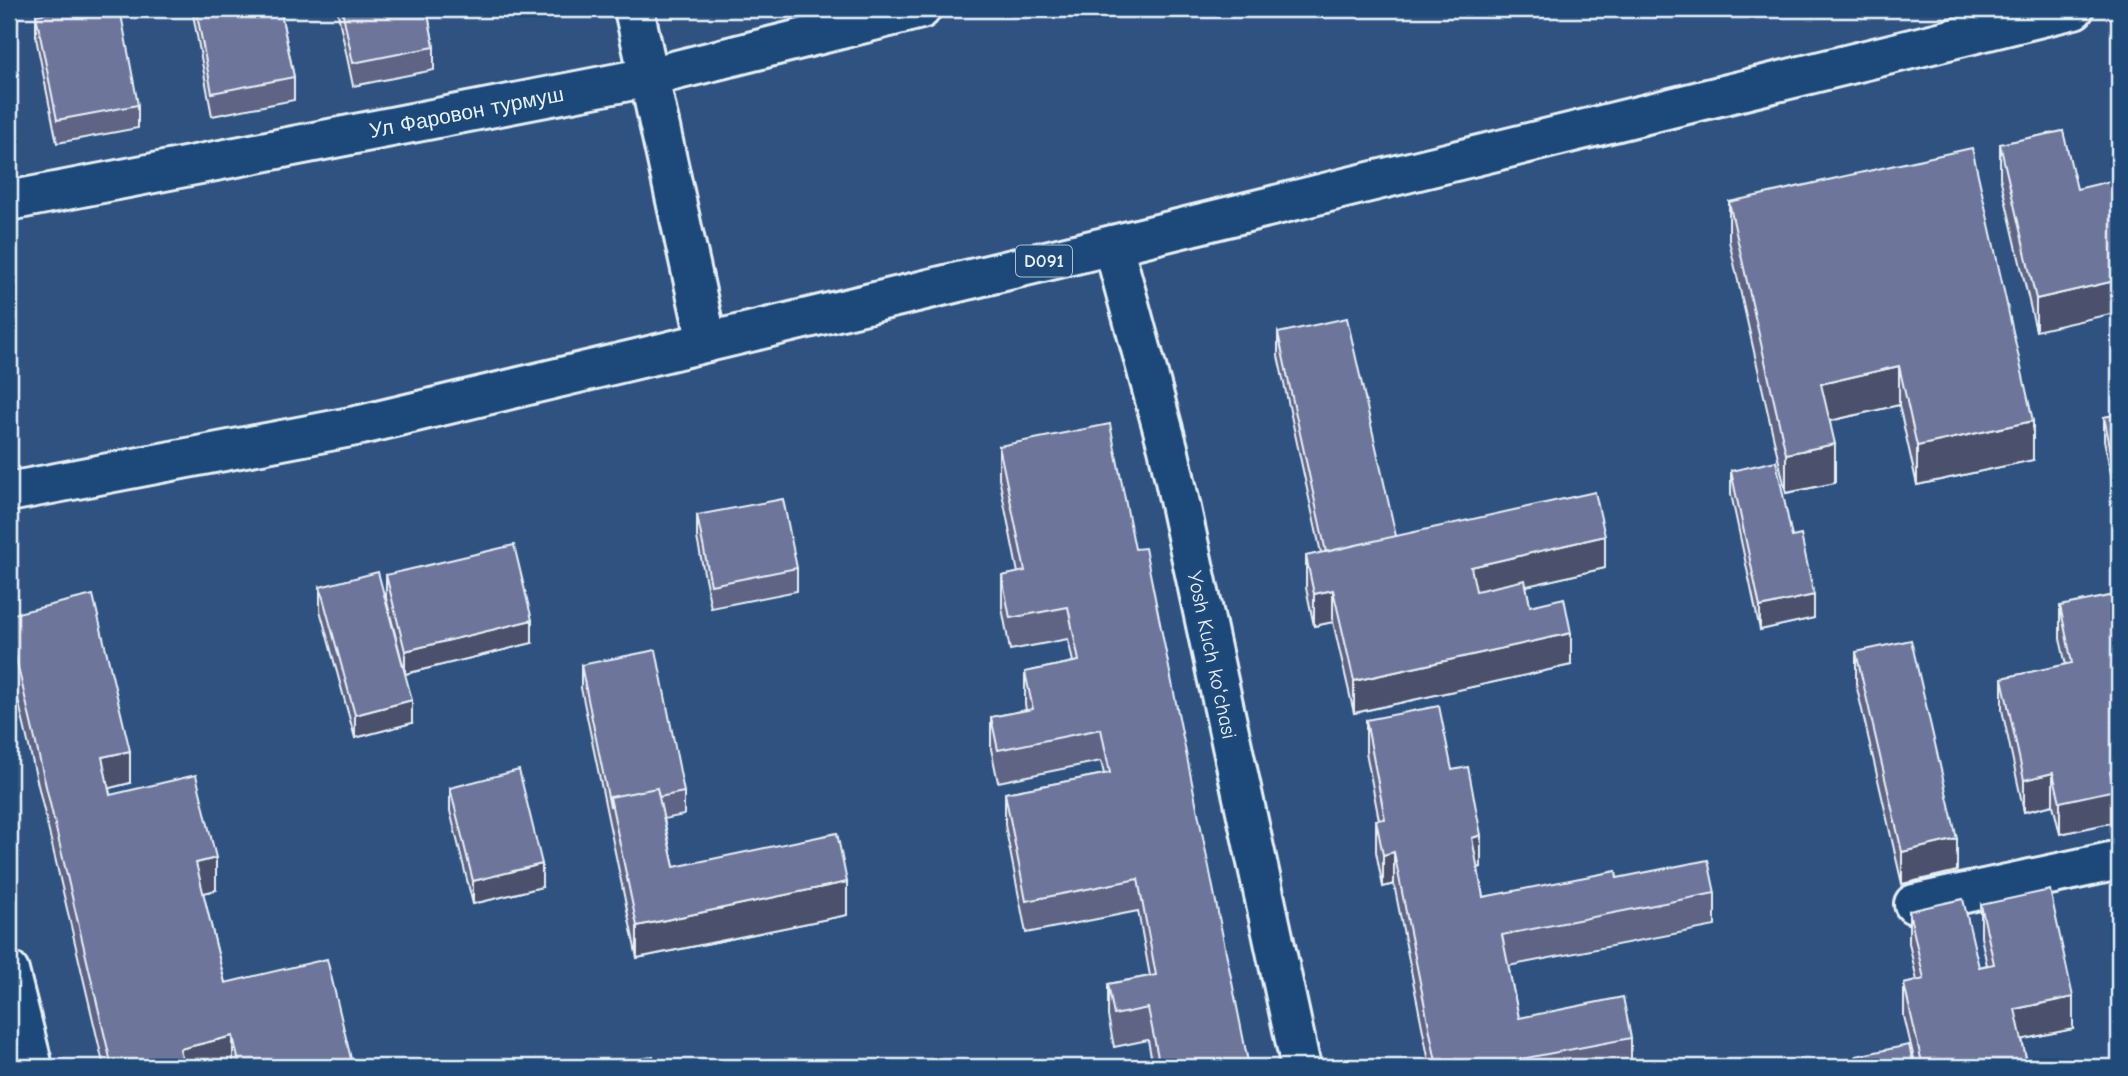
<svg xmlns="http://www.w3.org/2000/svg" width="2128" height="1076" font-family="'Comic Neue',sans-serif">
<style>
.lines{fill:none;stroke-linecap:round;stroke-linejoin:round}
.minor-casing{stroke:#e8f1f8;stroke-width:44}
.major-casing{stroke:#e8f1f8;stroke-width:44}
.minor{stroke:#1f4a7a;stroke-width:38}
.major{stroke:#1f4a7a;stroke-width:38}
.wall{fill:#5e6484;stroke:#e8f1f8;stroke-width:2}
.shaded-wall{fill:#4c516c;stroke:#e8f1f8;stroke-width:2}
.building{fill:#6d749a;stroke:#e8f1f8;stroke-width:2}
.labels{text-anchor:middle;dominant-baseline:central;stroke-width:6;stroke-linejoin:round;paint-order:stroke}
.shield{fill:#1f4a7a;stroke:#acbfd2;stroke-width:2}
.shield-label{font-size:19px;font-weight:bold;fill:#e8f1f8}
.street-label{font-size:21px;fill:#e8f1f8;stroke:#1f4a7a}
</style>
<rect width="100%" height="100%" fill="#2f5280"/>
<filter id="ink" filterUnits="userSpaceOnUse"><feTurbulence type="fractalNoise" baseFrequency=".0143" numOctaves="2"/><feDisplacementMap in="SourceGraphic" scale="14" xChannelSelector="R" yChannelSelector="G"/><feConvolveMatrix kernelMatrix="1 2 1 2 8 2 1 2 1" color-interpolation-filters="sRGB"/></filter>
<g filter="url(#ink)">
<g class="lines">
<defs>
<g id="minor">
<path d="M 634,9 L 707,342"/>
<path id="s1" d="M 9,201 L 649,77 L 921,9"/>
<path d="M 1113,245 L 1168,448 L 1301,1067"/>
<path d="M 1914,904 L 2119,860"/>
<path d="M 9,971 L 33,1067"/>
</g>
<path id="major" d="M 9,492 L 361,425 L 1113,245 L 2074,9"/>
</defs>
<use href="#minor" class="minor-casing"/>
<use href="#major" class="major-casing"/>
<use href="#minor" class="minor"/>
<use href="#major" class="major"/>
</g>
<path class="wall" d="M 192,9 L 280,9 L 294,77 L 294,100 L 212,116 Z
M 337,9 L 427,9 L 434,47 L 434,70 L 353,86 Z
M 36,15 L 138,105 L 138,128 L 57,143 L 36,38 Z
M 2063,131 L 2036,331 L 2000,177 L 2000,144 Z
M 1729,202 L 2033,460 L 1917,485 L 1899,405 L 1830,421 L 1835,483 L 1786,493 L 1729,241 Z
M 1278,333 L 1396,536 L 1605,568 L 1526,586 L 1530,606 L 1571,665 L 1354,713 L 1333,622 L 1314,626 L 1306,588 L 1306,556 L 1321,553 L 1278,356 Z
M 2119,414 L 2119,513 L 2104,440 L 2104,417 Z
M 999,446 L 1135,549 L 1249,1067 L 1153,1067 L 1148,1040 L 1114,1047 L 1108,1016 L 1108,984 L 1150,976 L 1138,911 L 1026,933 L 1005,825 L 1005,793 L 1104,774 L 1101,761 L 998,782 L 991,749 L 991,717 L 1026,710 L 1025,704 L 1025,672 L 1073,662 L 1068,639 L 1010,650 L 1002,608 L 1002,576 L 1018,573 L 999,478 Z
M 1731,471 L 1792,537 L 1814,618 L 1760,630 L 1731,494 Z
M 697,515 L 797,568 L 797,591 L 711,608 L 697,538 Z
M 386,575 L 532,643 L 405,674 L 386,598 Z
M 320,587 L 412,723 L 355,738 L 320,610 Z
M 2060,606 L 2115,803 L 2115,822 L 2060,834 L 2053,805 L 2024,812 L 2002,710 L 2002,678 L 2066,665 L 2060,639 Z
M 9,615 L 130,783 L 109,788 L 110,795 L 216,890 L 203,893 L 225,983 L 353,1067 L 104,1067 L 9,661 Z
M 1856,652 L 1957,871 L 1902,884 L 1856,684 Z
M 581,665 L 684,792 L 684,815 L 664,819 L 674,867 L 847,915 L 637,958 L 581,688 Z
M 1366,720 L 1452,770 L 1481,867 L 1478,868 L 1483,897 L 1617,878 L 1715,893 L 1715,926 L 1508,966 L 1519,1018 L 1631,1038 L 1631,1067 L 1430,1067 L 1394,884 L 1383,887 L 1376,852 L 1376,820 L 1379,820 L 1366,752 Z
M 450,788 L 542,887 L 473,904 L 450,811 Z
M 1981,905 L 2073,1029 L 2022,1039 L 2028,1067 L 1916,1067 L 1904,1016 L 1904,984 L 1917,981 L 1909,943 L 1909,911 L 1979,967 L 1987,965 L 1981,937 Z"/>
<path class="shaded-wall" d="M 2119,280 L 2119,312 L 2036,331 L 2036,299 Z
M 1899,366 L 1899,405 L 1821,423 L 1821,384 Z
M 2033,421 L 2033,460 L 1917,485 L 1917,446 Z
M 1835,444 L 1835,483 L 1786,493 L 1786,454 Z
M 1605,536 L 1605,568 L 1471,599 L 1471,567 Z
M 1333,590 L 1333,622 L 1314,626 L 1314,594 Z
M 1814,595 L 1814,618 L 1760,630 L 1760,607 Z
M 532,620 L 532,643 L 405,674 L 405,651 Z
M 1571,633 L 1571,665 L 1354,713 L 1354,681 Z
M 412,700 L 412,723 L 355,738 L 355,715 Z
M 130,751 L 130,783 L 102,790 L 102,757 Z
M 2119,770 L 2119,802 L 2115,803 L 2115,822 L 2060,834 L 2060,802 L 2110,772 Z
M 2053,773 L 2053,805 L 2024,812 L 2024,780 Z
M 1481,835 L 1481,867 L 1472,870 L 1472,838 Z
M 1957,839 L 1957,871 L 1902,884 L 1902,852 Z
M 1394,852 L 1394,884 L 1383,887 L 1383,855 Z
M 216,858 L 216,890 L 196,895 L 196,863 Z
M 542,864 L 542,887 L 473,904 L 473,881 Z
M 847,882 L 847,915 L 637,958 L 637,926 Z
M 2073,997 L 2073,1029 L 2015,1041 L 2015,1009 Z
M 233,1036 L 233,1067 L 180,1067 L 180,1049 Z"/>
<path class="building" d="M 72,9 L 120,9 L 138,105 L 57,120 L 36,15 Z
M 196,9 L 280,9 L 294,77 L 212,93 Z
M 342,9 L 427,9 L 434,47 L 353,63 Z
M 2063,131 L 2077,189 L 2119,179 L 2119,280 L 2036,299 L 2000,144 Z
M 1972,148 L 2033,421 L 1917,446 L 1899,366 L 1821,384 L 1835,444 L 1786,454 L 1729,202 Z
M 1347,318 L 1396,536 L 1326,552 L 1278,333 Z
M 2119,414 L 2119,490 L 2104,417 Z
M 1110,424 L 1135,549 L 1145,548 L 1249,1067 L 1160,1067 L 1148,1008 L 1114,1015 L 1108,984 L 1156,975 L 1138,879 L 1026,901 L 1005,793 L 1110,773 L 1101,729 L 998,750 L 991,717 L 1033,709 L 1025,672 L 1079,661 L 1068,607 L 1010,618 L 1002,576 L 1025,571 L 999,446 Z
M 1776,461 L 1792,537 L 1801,535 L 1814,595 L 1760,607 L 1731,471 Z
M 1595,492 L 1605,536 L 1471,567 L 1476,591 L 1525,580 L 1530,606 L 1564,598 L 1571,633 L 1354,681 L 1333,590 L 1314,594 L 1306,556 Z
M 783,499 L 797,568 L 711,585 L 697,515 Z
M 514,545 L 532,620 L 405,651 L 386,575 Z
M 378,572 L 412,700 L 355,715 L 320,587 Z
M 2119,594 L 2119,770 L 2110,772 L 2115,790 L 2060,802 L 2053,773 L 2024,780 L 2002,678 L 2072,663 L 2060,606 Z
M 93,595 L 130,751 L 102,757 L 110,795 L 196,775 L 216,858 L 196,863 L 225,983 L 327,959 L 353,1067 L 240,1067 L 233,1036 L 180,1049 L 184,1067 L 112,1067 L 9,629 L 9,615 Z
M 1911,640 L 1957,839 L 1902,852 L 1856,652 Z
M 656,650 L 684,792 L 659,797 L 657,788 L 610,797 L 610,807 L 581,665 Z
M 1439,706 L 1452,770 L 1468,767 L 1481,835 L 1472,838 L 1483,897 L 1616,871 L 1617,878 L 1708,860 L 1715,893 L 1502,935 L 1519,1018 L 1623,997 L 1631,1038 L 1479,1067 L 1437,1067 L 1394,852 L 1383,855 L 1376,820 L 1385,819 L 1366,720 Z
M 519,770 L 542,864 L 473,881 L 450,788 Z
M 657,788 L 674,867 L 837,833 L 847,882 L 637,926 L 610,797 Z
M 2050,890 L 2073,997 L 2015,1009 L 2028,1067 L 1923,1067 L 1904,984 L 1924,979 L 1909,911 L 1963,899 L 1979,967 L 1994,964 L 1981,905 Z
M 1909,1045 L 1914,1067 L 1858,1067 L 1856,1056 Z
M 653,1056 L 656,1067 L 610,1067 Z"/>
</g>
<g class="labels">
<rect class="shield" x="1016" y="245.5" width="56" height="31" rx="5"/>
<g class="shield-label">
<text x="1044" y="261">D091</text>
</g>
<g class="street-label">
<text stroke="none"><textPath href="#s1" startOffset="466">Ул Фаровон турмуш</textPath></text>
<text transform="translate(1212 655) rotate(78)">Yosh Kuch koʻchasi</text>
</g>
</g>
<rect width="2128" height="1076" fill="none" stroke="#1f4a7a" stroke-width="35"/>
<rect x="18" y="18" width="2093" height="1041" fill="none" stroke="#e8f1f8" stroke-width="2.5" filter="url(#ink)"/>
</svg>
